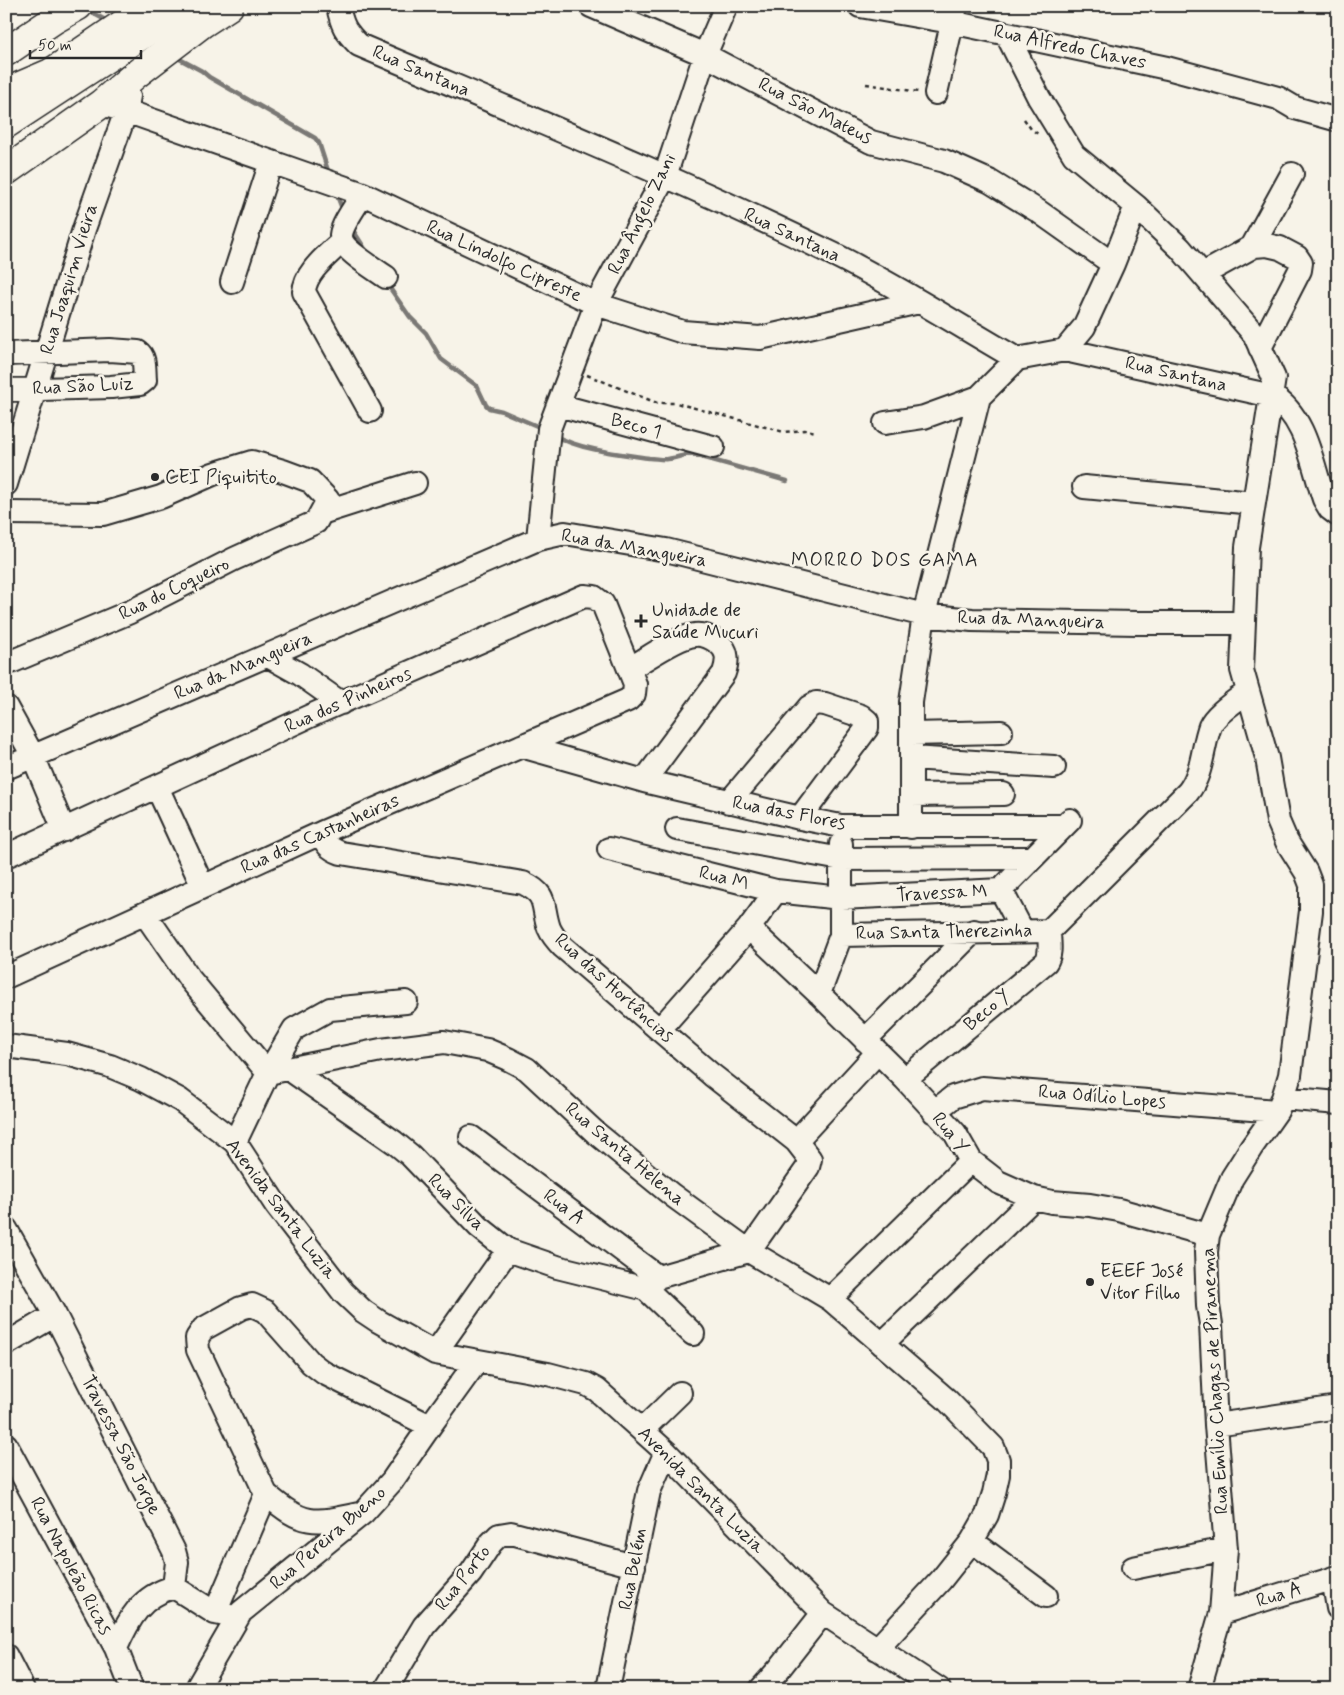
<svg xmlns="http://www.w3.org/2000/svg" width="1344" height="1695" font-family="Mynerve,sans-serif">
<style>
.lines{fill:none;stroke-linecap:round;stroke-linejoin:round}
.stream{stroke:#7a7874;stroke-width:4.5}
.minor-casing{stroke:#2b2b2b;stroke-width:26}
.major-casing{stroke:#2b2b2b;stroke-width:31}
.highway-casing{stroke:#2b2b2b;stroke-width:31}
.path{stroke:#2b2b2b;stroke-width:2.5;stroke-dasharray:4 4;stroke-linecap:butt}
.minor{stroke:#f7f3e8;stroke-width:22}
.major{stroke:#f7f3e8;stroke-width:28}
.highway{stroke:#f7f3e8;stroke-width:28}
.poi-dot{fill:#2b2b2b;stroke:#f7f3e8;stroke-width:2}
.labels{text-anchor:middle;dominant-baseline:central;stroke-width:5;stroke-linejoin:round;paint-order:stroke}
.street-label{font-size:19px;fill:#2b2b2b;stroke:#f7f3e8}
.poi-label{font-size:19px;fill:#2b2b2b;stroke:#f7f3e8;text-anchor:start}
.neighbourhood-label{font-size:20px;letter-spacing:1px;fill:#2b2b2b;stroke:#f7f3e8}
</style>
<rect width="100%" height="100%" fill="#f7f3e8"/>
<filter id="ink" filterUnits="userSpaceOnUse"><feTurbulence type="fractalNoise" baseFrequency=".02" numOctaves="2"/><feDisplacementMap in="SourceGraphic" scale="10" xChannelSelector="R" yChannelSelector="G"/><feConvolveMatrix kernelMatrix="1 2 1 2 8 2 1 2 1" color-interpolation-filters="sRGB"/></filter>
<g filter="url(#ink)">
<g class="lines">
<path class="stream" d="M 85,9 L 109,22
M 174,56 L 202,71 L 209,77 L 315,138 L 319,143 L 329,174
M 336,193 L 343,211
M 351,227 L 367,252
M 387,284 L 410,317 L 426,333 L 441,359 L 477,386 L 486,405 L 489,408 L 502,411 L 544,429
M 554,435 C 579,450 621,454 649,458 C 655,458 662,460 668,459 C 676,458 683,455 691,454 L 787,481"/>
<defs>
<path id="minor" d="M 338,6 C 342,26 345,31 359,45 C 518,113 678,178 833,254 C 896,285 956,324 1017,359 L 1065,350 L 1272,396 C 1306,416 1312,464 1324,499 L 1330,509 L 1338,515
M 591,6 L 705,55 L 871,142 L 944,161 L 989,181 L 1038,211 L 1113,264
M 860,6 L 951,22 L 1167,68 L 1278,98 L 1295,108 L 1338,120
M 1007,35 L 1039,98 L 1074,155 L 1136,206 L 1180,248 L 1254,334 L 1274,378 L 1247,547 L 1242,670 L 1267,758 L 1278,821 L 1287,842 L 1306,872 L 1311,885 L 1311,911 L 1290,1075 L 1283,1098 L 1277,1111 L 1251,1148 L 1232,1178 L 1208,1235 L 1206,1252 L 1208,1306 L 1211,1324 L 1216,1425 L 1226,1549 L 1221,1613 L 1199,1689
M 936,93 L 956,6
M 101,104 L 126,111 L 363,194 L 596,304 L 683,332 L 760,338 L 919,302
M 363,194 C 357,204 342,224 341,235 C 340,249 375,269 386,277
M 342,241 C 328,255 305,272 304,292 L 370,411
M 1252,247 L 1292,174
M 1203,274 L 1254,246 L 1267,245 L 1280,248 L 1297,257 L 1301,263 L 1300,270 L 1260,348
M 232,282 L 271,162
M 1065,350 L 1084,327 L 1113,264 L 1136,206
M 6,354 L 110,350 L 138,352 C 146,357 144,371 145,380 L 140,384 L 111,387 L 6,390
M 558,405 L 713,447
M 885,423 L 924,417 L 979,397
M 6,484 L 84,229 L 126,111 L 129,96
M 1084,487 L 1254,503
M 6,513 L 103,514 L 161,497 L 213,474 L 252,462 L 283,471 L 310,481 L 328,500 L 316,522 L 234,559 L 130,612 L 6,664
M 321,513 L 415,483
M 538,539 L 549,429 L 596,304 L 665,176 L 705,55 L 726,6
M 268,656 L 300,674 L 341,703
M 629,669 C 645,660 678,636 695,635 C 703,634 711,638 717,642 C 729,650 728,661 724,673 L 644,781
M 6,707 L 33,756 L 64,830
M 912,734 L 1001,732
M 521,746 L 644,781 L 800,818 L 841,826 L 1064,826
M 911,758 L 1054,767
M 6,768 L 538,539 L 565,533 L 666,550 L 924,615 L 972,620 L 1137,623 L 1243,623
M 157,787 L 203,887
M 911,795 L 1003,794
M 729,802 L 809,707 L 816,703 L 825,704 L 861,716 L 867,721 L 867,728 L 800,818
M 911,827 L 911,702 L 924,615 L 979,397 L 1017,359
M 677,829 L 841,859 L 1032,858
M 323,832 C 324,844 330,849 341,853 L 523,883 C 549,895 541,905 549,928 C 552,935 557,941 563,947 L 712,1075 L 796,1141 L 810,1159 L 808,1167 L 749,1251 L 658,1277 L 646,1289
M 609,849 L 776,891 L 841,898 L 1001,890 L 1070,820
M 6,856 L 310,716 L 584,596 L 594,597 L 603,604 L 635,684 L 634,694 L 628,700 L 323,832 L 6,977
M 1001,890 L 1022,930
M 145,914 L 189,978 L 268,1073 L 294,1029 L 330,1009 L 406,1002
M 749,928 L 819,994 L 905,1079 L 955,1133 L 971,1161 L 998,1182 L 1034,1198 L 1052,1202 L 1090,1205 L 1119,1210 L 1208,1235
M 841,935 L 1049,931 L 1188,792 C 1203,773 1202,748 1210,726 C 1215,714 1237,700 1247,692
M 819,994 L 841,935 L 841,844
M 660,1029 L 749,928 L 776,891
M 865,1040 L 974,931
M 6,1046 L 67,1054 L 110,1066 L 141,1079 L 180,1100 L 209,1122 L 235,1142 L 276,1205 L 343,1292 L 363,1311 L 378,1321 L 435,1353 L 548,1374 L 586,1384 L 597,1390 L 666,1452 L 823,1613 L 939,1689
M 289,1069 L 394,1142 L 410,1155 L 479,1227 L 508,1250 L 557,1267 L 646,1289 L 693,1334
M 905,1079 L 1046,962 C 1052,953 1049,941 1049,931
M 1283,1098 L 1338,1103
M 934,1112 L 953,1097 L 982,1088 L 1277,1111
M 471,1137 L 658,1277
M 796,1141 L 877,1053
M 235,1142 L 268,1073 L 381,1050 L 444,1042 L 487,1050 L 508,1059 L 527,1069 L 596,1133 L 672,1195 L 749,1251 L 830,1299 L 946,1399 L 993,1447 L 998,1460 L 998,1475 L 994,1493 L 987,1515 L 972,1541 L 941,1580 L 877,1649
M 6,1229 L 55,1315 L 174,1551 L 177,1562 L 174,1587 C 141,1596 129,1618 116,1648
M 830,1299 L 971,1161
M 6,1344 L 55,1315
M 882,1344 L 1034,1198
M 435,1353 L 508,1250
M 1216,1425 L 1338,1407
M 642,1430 L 680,1393
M 6,1445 L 116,1648 L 132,1689
M 266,1494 C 303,1526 313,1524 359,1514
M 972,1541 L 1046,1596
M 1133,1568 L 1226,1549
M 1333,1578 L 1338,1608
M 174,1587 L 215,1613 L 230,1616
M 215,1613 L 266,1494 L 198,1350 L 197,1338 L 203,1329 L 241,1308 L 252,1305 L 265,1311 L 311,1363 L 324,1373 L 430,1426
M 1221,1613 L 1338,1577
M 6,1656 L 23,1689
M 198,1686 L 241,1612 L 363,1513 L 392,1481 L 430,1426 L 477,1361
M 386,1689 L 424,1626 L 471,1573 L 491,1543 L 499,1535 L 511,1533 L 634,1566
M 608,1689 L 649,1491 L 666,1452
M 761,1689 L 779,1669 L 823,1613"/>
<path id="major" d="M 6,52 L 55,19 L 78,6
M 6,171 L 101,104 L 135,75 L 203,23 L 229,6"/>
<path id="highway" d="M 49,74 L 149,6
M 6,92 L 48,74
M 6,124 L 186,6"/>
</defs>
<use href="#minor" class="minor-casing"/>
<use href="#major" class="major-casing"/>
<use href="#highway" class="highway-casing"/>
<path class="path" d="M 866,84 L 919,92
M 1024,119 L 1031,129 L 1038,134
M 587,375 L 657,403 L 676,403 L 784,432 L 805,430 L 817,432"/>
<use href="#minor" class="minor"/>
<use href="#major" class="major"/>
<use href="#highway" class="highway"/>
</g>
</g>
<g class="poi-dot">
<circle cx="155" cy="477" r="5"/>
<path d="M638.5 613.5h5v5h5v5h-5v5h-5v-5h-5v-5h5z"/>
<circle cx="1090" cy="1282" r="5"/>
</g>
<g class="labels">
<g class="street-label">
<text transform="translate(1070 47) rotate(12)">Rua Alfredo Chaves</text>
<text transform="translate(421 71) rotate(23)">Rua Santana</text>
<text transform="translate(815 111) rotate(27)">Rua São Mateus</text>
<text transform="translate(642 214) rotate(-64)">Rua Ângelo Zani</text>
<text transform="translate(792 235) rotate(25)">Rua Santana</text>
<text transform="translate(504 261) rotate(25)">Rua Lindolfo Cipreste</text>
<text transform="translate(69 279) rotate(-73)">Rua Joaquim Vieira</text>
<text transform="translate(1176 374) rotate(13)">Rua Santana</text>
<text transform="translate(83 386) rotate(-3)">Rua São Luiz</text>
<text transform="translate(636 426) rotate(15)">Beco 1</text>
<text transform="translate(634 548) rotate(10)">Rua da Mangueira</text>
<text transform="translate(174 589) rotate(-26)">Rua do Coqueiro</text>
<text transform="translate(1031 620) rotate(2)">Rua da Mangueira</text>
<text transform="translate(243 666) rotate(-23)">Rua da Mangueira</text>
<text transform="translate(348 700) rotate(-24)">Rua dos Pinheiros</text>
<text transform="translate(789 813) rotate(11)">Rua das Flores</text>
<text transform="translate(320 834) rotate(-24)">Rua das Castanheiras</text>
<text transform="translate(724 878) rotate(14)">Rua M</text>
<text transform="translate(942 893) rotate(-3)">Travessa M</text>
<text transform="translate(944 932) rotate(-1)">Rua Santa Therezinha</text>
<text transform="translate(614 988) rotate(42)">Rua das Hortências</text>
<text transform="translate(987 1010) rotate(-40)">Beco Y</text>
<text transform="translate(1102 1097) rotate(5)">Rua Odílio Lopes</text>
<text transform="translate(950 1133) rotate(52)">Rua Y</text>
<text transform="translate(625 1154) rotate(40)">Rua Santa Helena</text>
<text transform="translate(456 1202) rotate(45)">Rua Silva</text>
<text transform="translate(564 1207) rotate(37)">Rua A</text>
<text transform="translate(281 1209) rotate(53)">Avenida Santa Luzia</text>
<text transform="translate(1215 1381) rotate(-93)">Rua Emílio Chagas de Piranema</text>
<text transform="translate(121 1445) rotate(63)">Travessa São Jorge</text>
<text transform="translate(701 1490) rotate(45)">Avenida Santa Luzia</text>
<text transform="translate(328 1538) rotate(-41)">Rua Pereira Bueno</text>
<text transform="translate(71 1566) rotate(62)">Rua Napoleão Ricas</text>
<text transform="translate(633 1569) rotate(-79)">Rua Belém</text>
<text transform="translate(463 1578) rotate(-52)">Rua Porto</text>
<text transform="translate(1279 1595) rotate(-17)">Rua A</text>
</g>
<g class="poi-label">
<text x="165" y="477">CEI Piquitito</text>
<text x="652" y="610">Unidade de<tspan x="652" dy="22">Saúde Mucuri</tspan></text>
<text x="1100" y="1271">EEEF José<tspan x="1100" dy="22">Vitor Filho</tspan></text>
</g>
<g class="neighbourhood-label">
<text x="885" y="560">MORRO DOS GAMA</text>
</g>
</g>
<rect width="1344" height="1695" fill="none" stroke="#f7f3e8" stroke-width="25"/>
<rect x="12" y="12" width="1319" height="1670" fill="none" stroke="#2b2b2b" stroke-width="2" filter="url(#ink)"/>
<path d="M30 50v8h111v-8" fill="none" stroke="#2b2b2b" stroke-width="2.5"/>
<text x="38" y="50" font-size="15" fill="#2b2b2b" stroke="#f7f3e8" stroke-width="4" paint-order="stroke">50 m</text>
</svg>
